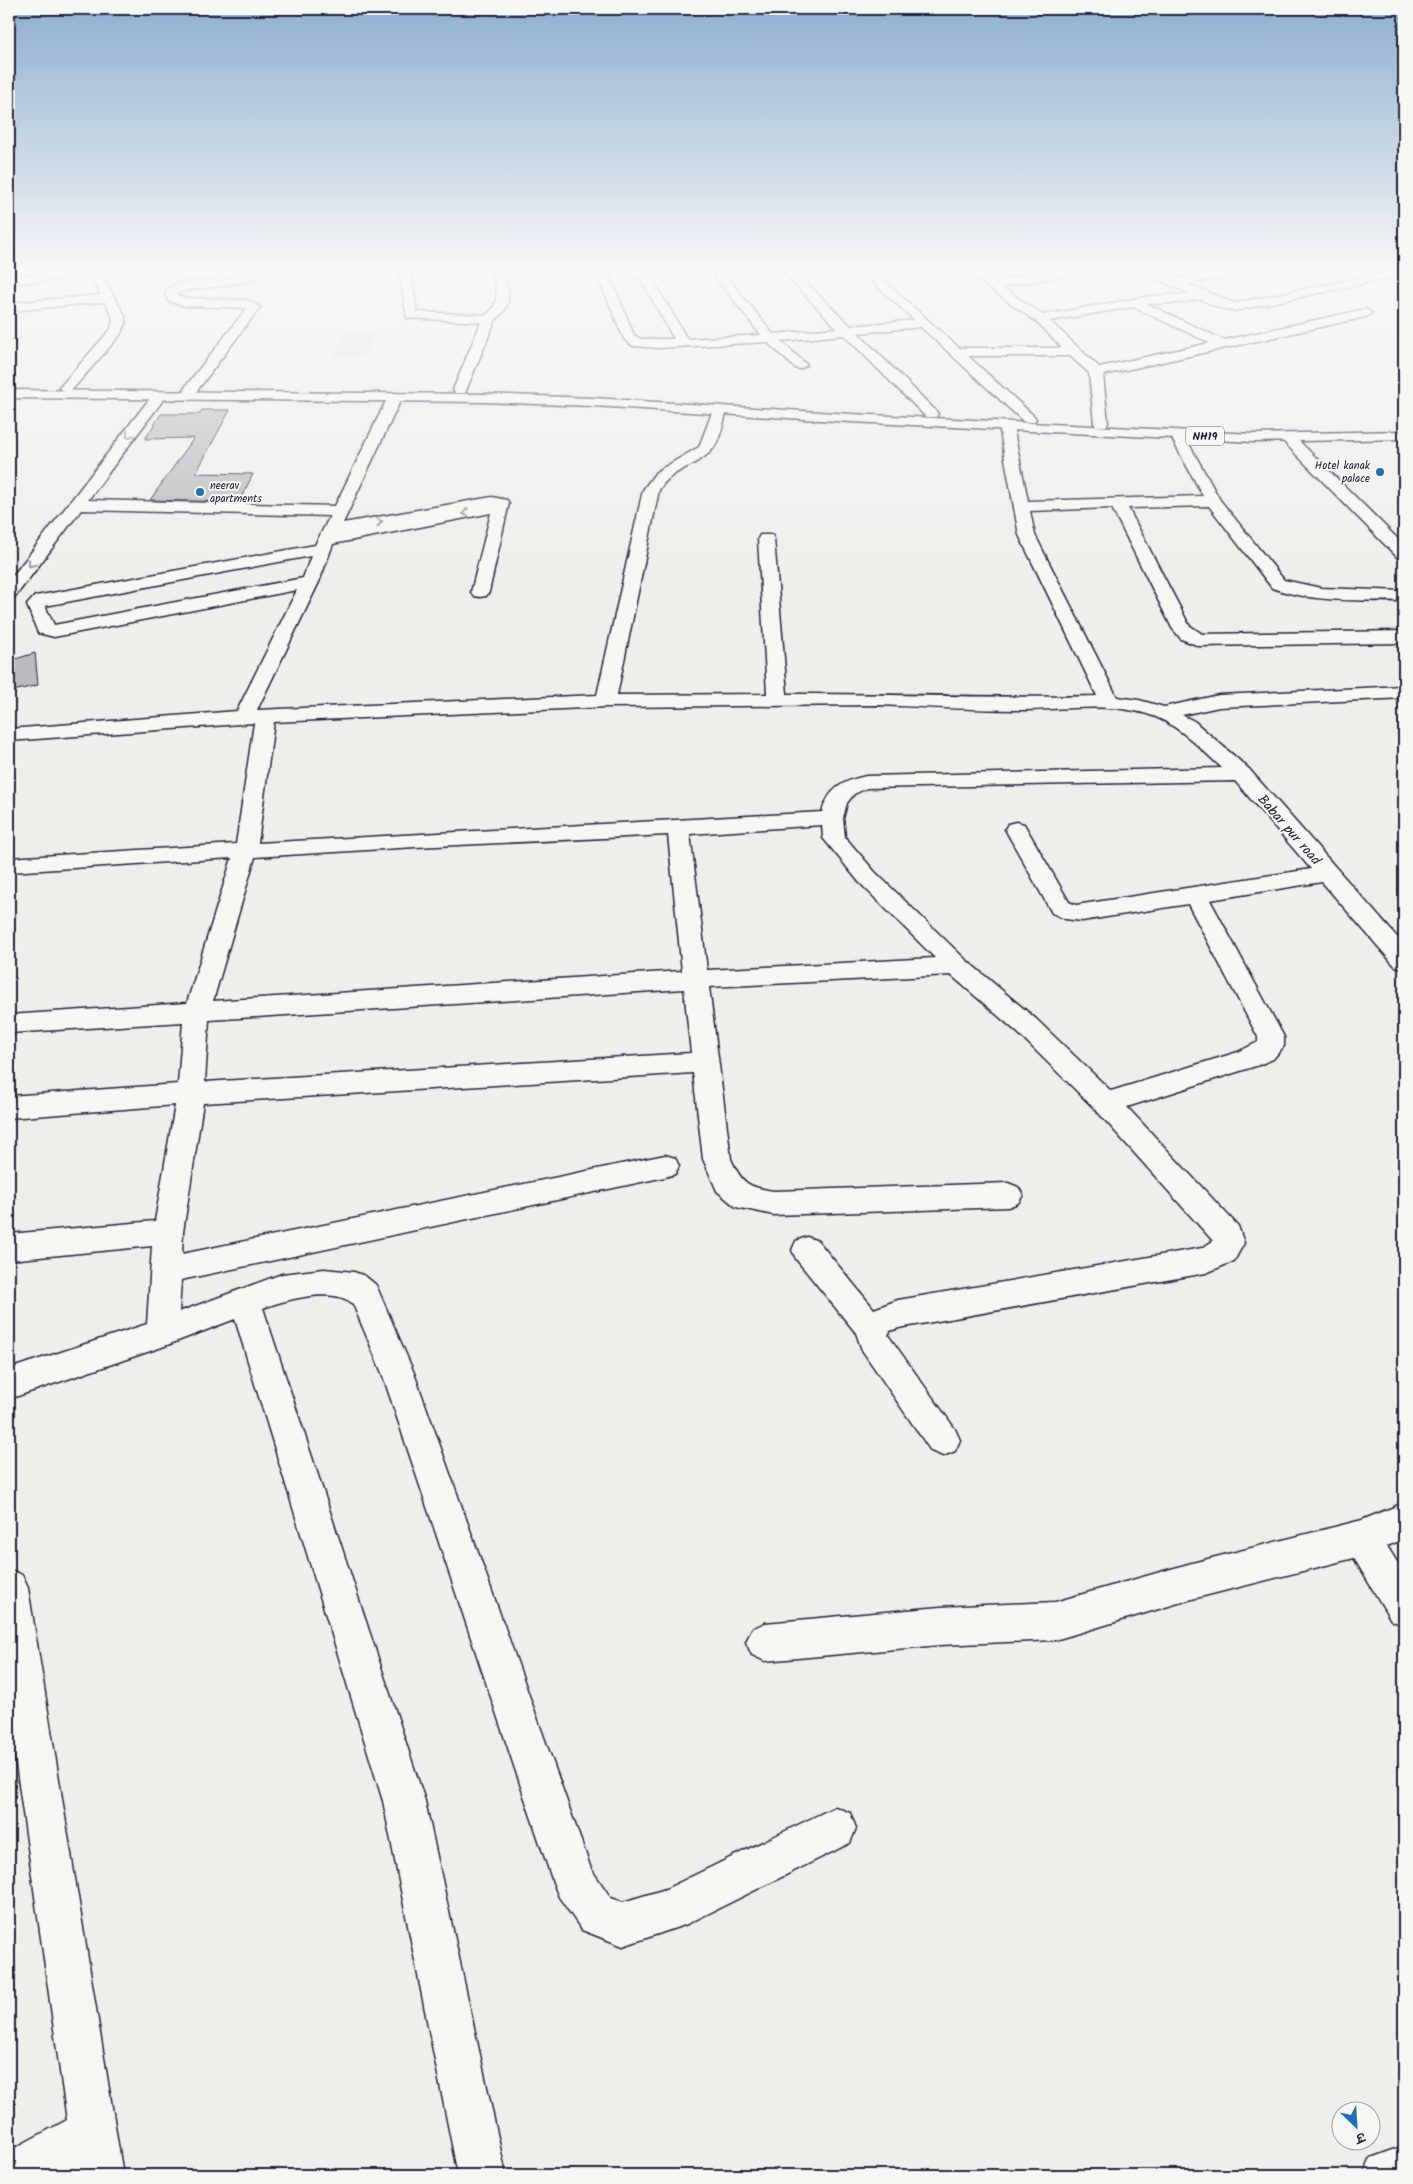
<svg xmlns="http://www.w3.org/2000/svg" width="1413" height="2184" font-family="Kalam,'Playpen Sans Deva',sans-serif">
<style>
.built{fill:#dfdfde}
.building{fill:#bbbbbf;stroke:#22223b}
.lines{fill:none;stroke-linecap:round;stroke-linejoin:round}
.minor-casing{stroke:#22223b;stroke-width:3}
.highway-casing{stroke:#22223b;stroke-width:3}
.minor{fill:#f6f6f2;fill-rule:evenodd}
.highway{fill:#f6f6f2;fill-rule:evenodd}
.oneway{stroke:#9797a0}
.poi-dot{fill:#1f6fb2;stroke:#f6f6f2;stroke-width:2}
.labels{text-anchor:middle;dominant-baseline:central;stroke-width:4;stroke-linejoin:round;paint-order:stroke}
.far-poi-label{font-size:11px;fill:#22223b;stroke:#f6f6f2;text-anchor:end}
.shield{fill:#f6f6f2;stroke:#626272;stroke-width:1}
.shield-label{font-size:12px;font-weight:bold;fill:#22223b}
.street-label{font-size:14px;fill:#22223b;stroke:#f6f6f2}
</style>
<rect width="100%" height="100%" fill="#eeeeeb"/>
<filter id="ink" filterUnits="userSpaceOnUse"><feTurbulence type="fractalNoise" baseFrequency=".02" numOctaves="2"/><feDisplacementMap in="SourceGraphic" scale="10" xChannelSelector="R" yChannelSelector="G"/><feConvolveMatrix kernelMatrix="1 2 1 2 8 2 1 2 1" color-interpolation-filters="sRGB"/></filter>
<g filter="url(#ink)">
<path class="built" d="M 346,331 L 377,331 L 365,355 L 334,355 Z"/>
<path class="building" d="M 202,410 L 230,410 L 196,473 L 253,474 L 239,502 L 150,500 L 194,438 L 145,439 L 161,414 L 200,414 Z
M 35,653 L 38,685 L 9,692 L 9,661 Z"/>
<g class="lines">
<defs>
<path id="minor" d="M 83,269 L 118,269 L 116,271 L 101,274 L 125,316 L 126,323 L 120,335 L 71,391 L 66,392 L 59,388 L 110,330 C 116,319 111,313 105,302 L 9,311 L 9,303 L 101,295 L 90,275 L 10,284 L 9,277 Z
M 402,269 L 414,269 L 411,273 L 417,312 L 486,315 C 502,304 496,285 491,269 L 503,269 L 508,290 L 508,303 L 504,311 L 495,321 L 465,393 L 455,393 L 453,390 L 481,322 L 407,318 L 399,272 Z
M 595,269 L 607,269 L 634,335 L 641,339 L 674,339 L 639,276 L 624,276 L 622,274 L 624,272 L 643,269 L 677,269 L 671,272 L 650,275 L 687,339 L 761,335 L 709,269 L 721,269 L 773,334 L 837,328 L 780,269 L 792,269 L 851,326 L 914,320 L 859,269 L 871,269 L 959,348 L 1062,348 L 1037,322 L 962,269 L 975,269 L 993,281 L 1066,269 L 1090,269 L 1084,272 L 1002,287 L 1043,315 L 1151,296 L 1189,294 L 1141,271 L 1139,269 L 1154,269 L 1177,279 L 1237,269 L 1261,269 L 1255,272 L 1188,284 L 1234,303 L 1403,269 L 1404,275 L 1234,311 L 1217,307 L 1200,299 L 1179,303 L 1147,304 L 1224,340 L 1366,309 L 1372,313 L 1366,317 L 1103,375 L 1108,423 L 1106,426 L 1096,426 L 1094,423 L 1089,373 L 1070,356 L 968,356 L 1034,416 L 1036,419 L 1034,422 L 1024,422 L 921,327 L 858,333 L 936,411 L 938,414 L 936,417 L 926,417 L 844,335 L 781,341 L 807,365 L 800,369 L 795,368 L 767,342 L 659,348 L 633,346 L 624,339 ZM 1133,307 L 1210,343 L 1099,367 L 1050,321 Z
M 250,275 L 254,277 L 256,279 L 254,281 L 183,291 L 177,294 L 178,296 L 185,298 L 247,300 L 260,307 L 196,392 L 186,392 L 184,389 L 186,386 L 247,308 L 184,306 L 168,301 L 165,293 L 171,286 L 183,283 Z
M 159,392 L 166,396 L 88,500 L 335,506 L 388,397 L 395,393 L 402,397 L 343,523 L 492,497 L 507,500 L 509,503 L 489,592 L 486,596 L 480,597 L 474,596 L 471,592 L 491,513 L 333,544 L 319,582 L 257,710 L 597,695 L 643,490 L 656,472 L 699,447 L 713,410 L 720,406 L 727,410 C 723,423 720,444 709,453 C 692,469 673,468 659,490 L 617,695 L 767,694 L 758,539 L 760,535 L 772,535 L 774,539 L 787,694 C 890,693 994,699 1097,696 L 1019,535 L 999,426 L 1001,423 L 1011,423 L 1013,426 L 1028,501 L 1203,496 L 1170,435 L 1172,432 L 1182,432 L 1184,435 L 1220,500 L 1284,580 L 1321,588 L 1404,591 L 1404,601 C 1360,600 1314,603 1272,588 L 1209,506 L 1128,508 L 1189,625 L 1202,634 L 1404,631 L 1404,643 L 1199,646 L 1181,639 L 1172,628 L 1112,508 L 1030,511 L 1035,535 L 1117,697 L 1139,700 L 1164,707 L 1219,695 L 1404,686 L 1404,698 L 1219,707 L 1182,715 L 1194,721 L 1249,769 L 1404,945 L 1404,968 L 1395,966 L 1322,882 L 1210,900 L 1284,1037 L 1284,1046 L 1273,1059 L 1256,1066 L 1127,1107 L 1238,1226 L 1244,1243 L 1234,1261 L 1206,1273 L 899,1328 L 890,1331 L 888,1335 L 955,1429 L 960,1440 L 955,1451 L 943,1456 L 931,1451 L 862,1350 L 856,1333 L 796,1259 L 792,1250 L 796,1241 L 807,1237 L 818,1241 L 874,1309 L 898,1300 L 1202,1248 L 1213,1241 L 1096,1110 L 1018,1033 L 951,975 L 709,987 L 731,1159 C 742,1184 748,1187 774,1191 L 1008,1183 L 1018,1187 L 1023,1195 L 1018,1203 L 1008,1207 L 774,1215 L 736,1207 L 717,1191 L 703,1159 L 693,1073 L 203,1103 L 183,1232 L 182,1254 L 665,1155 L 675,1158 L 679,1166 L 675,1174 L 665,1177 L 181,1280 L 179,1312 L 282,1274 L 324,1269 L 354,1272 L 365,1276 L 376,1285 L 414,1373 L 591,1869 L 611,1898 L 623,1902 L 666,1889 L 835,1807 L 850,1813 L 856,1828 L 850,1843 L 687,1924 L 623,1946 L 582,1930 L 559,1897 L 553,1882 L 382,1373 L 353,1304 C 334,1286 285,1300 263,1308 L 425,1801 L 506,2175 L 458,2175 L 383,1801 L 235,1319 L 162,1347 L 9,1399 L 9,1369 L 147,1324 L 152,1246 L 9,1260 L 9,1234 L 155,1221 L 175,1105 L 9,1118 L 9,1096 L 178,1084 L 183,1022 L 9,1033 L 9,1015 L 187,1003 L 232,858 L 9,872 L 9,858 L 236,844 L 254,723 L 9,741 L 9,729 L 237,711 L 297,590 L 54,637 L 38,633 L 27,605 L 35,596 L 41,595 L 315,545 L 330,516 L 81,510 L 15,597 L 9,598 L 9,581 L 154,393 ZM 311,556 L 303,578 L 54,625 L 45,606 ZM 879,705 C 926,707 973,710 1020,710 C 1064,710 1114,701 1156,717 C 1182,728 1201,749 1222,768 L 866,776 C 843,781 829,788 822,812 L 258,843 L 274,722 L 606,707 ZM 1235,781 L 1311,869 L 1076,905 L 1069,902 L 1024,824 L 1016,822 L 1008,824 L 1005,829 L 1052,913 L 1065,919 L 1082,921 L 1188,904 L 1258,1037 L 1258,1042 L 1238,1052 L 1111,1091 L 1036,1019 L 966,960 L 875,872 L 845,837 L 843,818 L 847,803 L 854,794 L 867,788 ZM 822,825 L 823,838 L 859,882 L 935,958 L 707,970 L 690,834 ZM 668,835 L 682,971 L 213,1001 L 255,857 L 415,847 ZM 684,989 L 691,1053 L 205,1082 L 209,1020 Z
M 1288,434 L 1293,435 L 1404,545 L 1404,559 L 1398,558 L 1283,441 L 1281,438 L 1283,435 Z
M 1404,1503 L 1404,1539 L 1387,1546 L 1404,1573 L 1404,1626 L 1391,1620 L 1354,1558 L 1192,1599 L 1055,1640 L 940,1645 L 765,1661 L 752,1655 L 746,1642 L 752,1629 L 765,1623 L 940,1607 L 1055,1602 L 1192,1563 L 1362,1520 Z
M 9,1569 L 22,1575 L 28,1588 L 123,2175 L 75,2175 L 74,2168 L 61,2175 L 9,2175 L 9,2151 L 67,2120 L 9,1715 Z
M 1404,2146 L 1404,2175 L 1364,2175 L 1371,2158 Z"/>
<path id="highway" d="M 9,390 L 484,394 L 593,398 L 851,414 L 1254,434 L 1404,431 L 1404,439 L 1254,442 L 851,422 L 593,406 L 484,402 L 9,398 Z"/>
</defs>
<use href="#minor" class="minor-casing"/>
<use href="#highway" class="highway-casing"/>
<use href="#minor" class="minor"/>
<use href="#highway" class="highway"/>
</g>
<defs><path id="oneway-chevron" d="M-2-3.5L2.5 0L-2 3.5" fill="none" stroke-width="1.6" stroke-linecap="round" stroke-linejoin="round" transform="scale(1.25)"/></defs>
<g class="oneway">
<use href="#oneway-chevron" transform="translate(129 435) rotate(127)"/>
<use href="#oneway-chevron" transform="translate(466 513) rotate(169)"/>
<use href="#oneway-chevron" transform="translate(379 522) rotate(-10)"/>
<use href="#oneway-chevron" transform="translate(31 564) rotate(127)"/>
</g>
</g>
<linearGradient id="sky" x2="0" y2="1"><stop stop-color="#8eafd1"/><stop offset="0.47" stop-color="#f7f7f6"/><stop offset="1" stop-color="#f7f7f6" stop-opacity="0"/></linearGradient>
<rect width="1413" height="574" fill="url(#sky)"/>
<g class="poi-dot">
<circle cx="1380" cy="472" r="5"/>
<circle cx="200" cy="492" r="5"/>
</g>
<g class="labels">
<g class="far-poi-label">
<text x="1370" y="466">Hotel kanak<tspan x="1370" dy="13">palace</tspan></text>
<text x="210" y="486" text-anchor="start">neerav<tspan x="210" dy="13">apartments</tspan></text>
</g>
<rect class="shield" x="1186" y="426.5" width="38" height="19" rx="4"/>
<g class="shield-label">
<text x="1205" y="436">NH19</text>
</g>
<g class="street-label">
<text transform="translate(1289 830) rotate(49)">Babar pur road</text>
</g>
</g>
<rect width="1413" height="2184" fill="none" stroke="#f6f6f2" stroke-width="30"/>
<rect x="15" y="15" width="1383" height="2154" fill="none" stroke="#22223b" stroke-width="2" filter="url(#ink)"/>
<g transform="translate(1356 2126) rotate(155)"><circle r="24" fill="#f6f6f2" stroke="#a1a1a9"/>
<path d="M0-4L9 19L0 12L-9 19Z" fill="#1f6fb2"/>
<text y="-8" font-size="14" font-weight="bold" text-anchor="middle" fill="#22223b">उ</text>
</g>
</svg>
